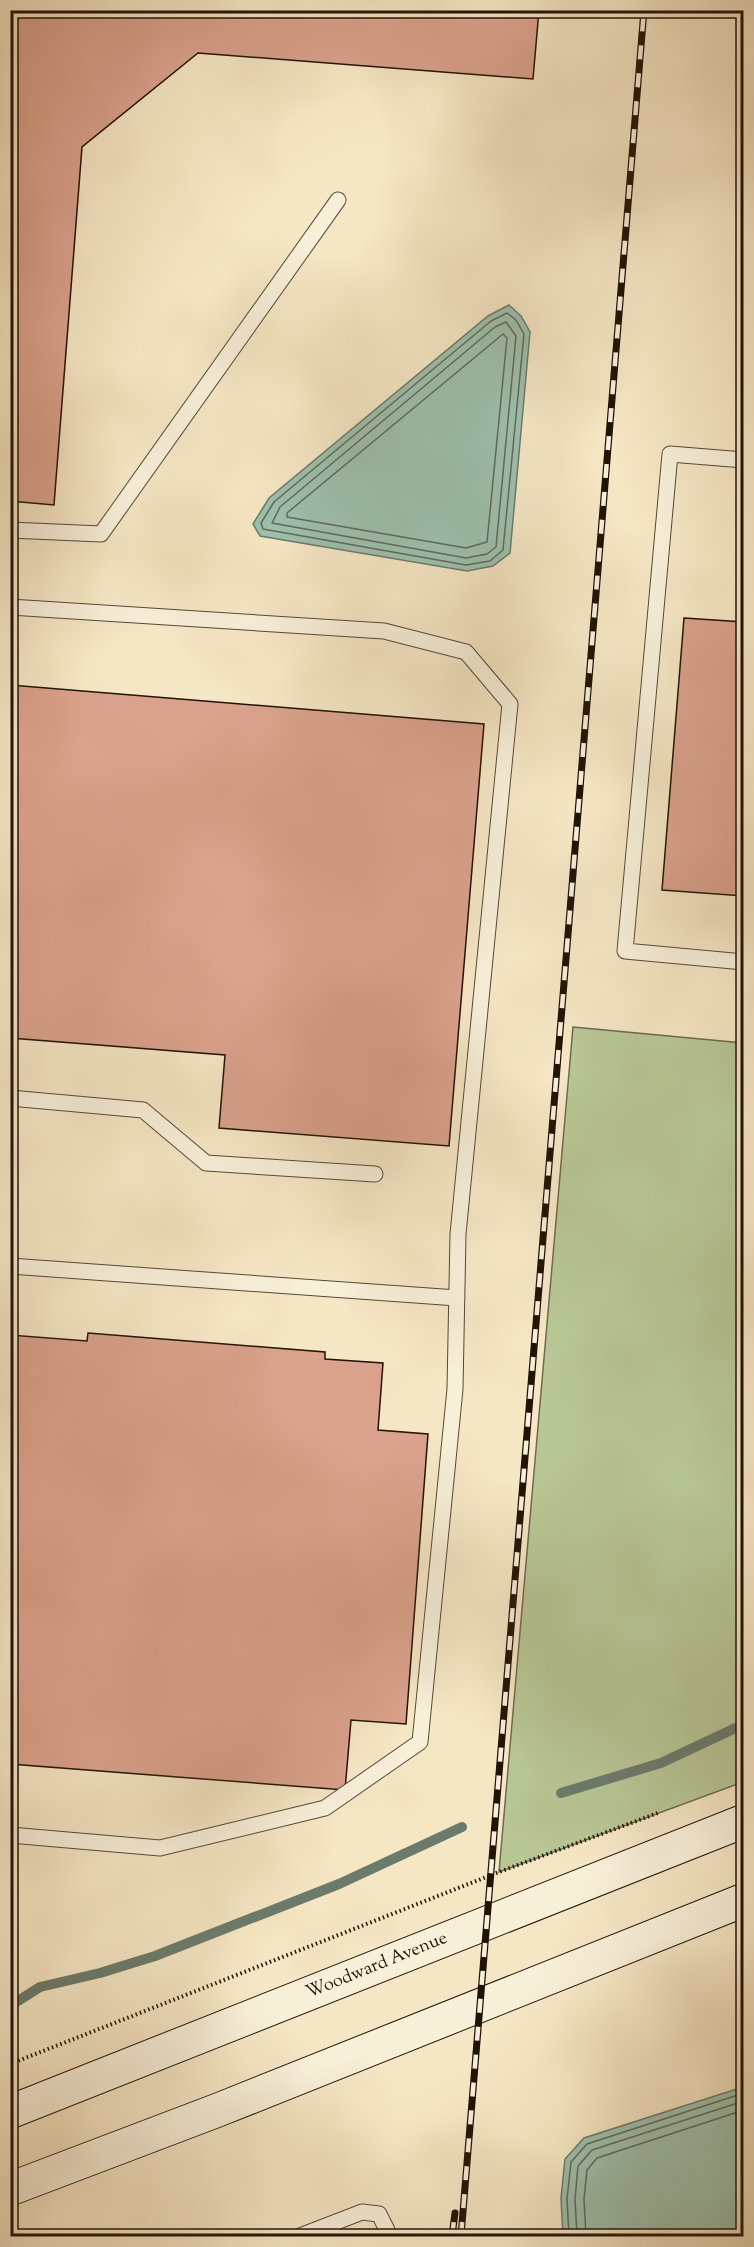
<svg xmlns="http://www.w3.org/2000/svg" width="754" height="2247" font-family="'Sorts Mill Goudy',serif">
<style>
.green{fill:#b8c696;stroke:#6c6c4e;stroke-width:1.5}
.water{fill:#9dc0ae;stroke:#6b7b6b;stroke-width:1.5}
.lines{fill:none;stroke-linecap:round;stroke-linejoin:round}
.shore{stroke:#5f6a5a;stroke-width:1.5}
.stream{stroke:#6b7b6b;stroke-width:10}
.building{fill:#daa18c;stroke:#211306;stroke-width:1.5}
.lane-casing{stroke:#564836;stroke-width:17}
.secondary-casing{stroke:#211306;stroke-width:35}
.path{stroke:#211306;stroke-width:4;stroke-dasharray:1.5 3;stroke-linecap:butt}
.lane{stroke:#f8efd9;stroke-width:15}
.secondary{stroke:#f8efd9;stroke-width:33}
.rail-casing{stroke:#211306;stroke-width:7}
.rail{stroke:#f8efd9;stroke-width:4.5;stroke-dasharray:14;stroke-linecap:butt}
.labels{text-anchor:middle;dominant-baseline:central;stroke-width:5;stroke-linejoin:round;paint-order:stroke}
.street-label{font-size:18px;fill:#211306;stroke:#f8efd9}
</style>
<rect width="100%" height="100%" fill="#f5e6c4"/>
<filter id="stains"><feTurbulence type="fractalNoise" baseFrequency=".00333" numOctaves="4"/><feColorMatrix values="0 0 0 0 .2 0 0 0 0 .09 0 0 0 0 .02 0 0 0 .5 -.17"/></filter>
<radialGradient id="worn" r=".72"><stop offset=".6" stop-color="#630" stop-opacity="0"/><stop offset="1" stop-color="#630" stop-opacity=".3"/></radialGradient>
<path class="green" d="M 573,1027 L 743,1043 L 743,1782 L 499,1872 Z"/>
<path class="water" d="M 509,305 L 521,316 L 530,332 L 510,553 L 493,566 L 467,571 L 260,536 L 253,524 L 269,498 L 488,316 Z
M 743,2087 L 743,2236 L 563,2236 L 561,2198 L 565,2159 L 584,2138 Z"/>
<g class="lines">
<path class="shore" d="M 507,313 L 516,320 L 524,334 L 503,550 L 490,561 L 466,565 L 263,529 L 261,523 L 274,502 L 491,321 Z
M 506,322 L 516,336 L 496,547 L 487,554 L 466,558 L 272,523 L 280,507 L 495,327 Z
M 503,334 L 507,338 L 487,542 L 466,548 L 287,517 L 287,513 Z
M 569,2236 L 567,2199 L 571,2162 L 587,2144 L 744,2093
M 577,2236 L 575,2199 L 578,2166 L 592,2150 L 744,2101
M 586,2236 L 584,2199 L 587,2170 L 597,2158 L 744,2110"/>
<path class="stream" d="M 561,1793 L 661,1763 L 744,1724
M 10,2006 L 40,1987 L 100,1973 L 155,1956 L 339,1884 L 462,1827"/>
</g>
<path class="building" d="M 10,10 L 539,10 L 533,79 L 198,53 L 82,147 L 54,505 L 10,501 Z
M 684,618 L 744,622 L 744,896 L 662,890 Z
M 10,685 L 484,724 L 449,1146 L 219,1128 L 225,1055 L 10,1038 Z
M 88,1333 L 325,1352 L 325,1359 L 383,1363 L 378,1430 L 428,1434 L 406,1724 L 351,1720 L 345,1790 L 10,1764 L 10,1335 L 87,1341 Z"/>
<g class="lines">
<defs>
<path id="lane" d="M 744,460 L 670,454 L 625,951 L 744,962
M 10,530 L 101,534 L 338,200
M 10,607 L 384,631 L 466,652 L 510,704 L 458,1234 L 455,1389 L 420,1742 L 325,1808 L 160,1848 L 10,1835
M 10,1098 L 143,1110 L 206,1163 L 375,1174
M 10,1266 L 457,1298
M 300,2236 L 362,2212 L 379,2214 L 387,2230 L 387,2236"/>
<path id="secondary" d="M 10,2112 L 744,1821
M 10,2189 L 218,2110 L 744,1900"/>
</defs>
<use href="#lane" class="lane-casing"/>
<use href="#secondary" class="secondary-casing"/>
<path class="path" d="M 10,2064 L 499,1872 L 658,1813"/>
<use href="#lane" class="lane"/>
<use href="#secondary" class="secondary"/>
<defs>
<path id="rail" d="M 452,2236 L 455,2213
M 461,2236 L 644,10"/>
</defs>
<use href="#rail" class="rail-casing"/>
<use href="#rail" class="rail"/>
</g>
<g class="labels">
<g class="street-label">
<text transform="translate(377 1966) rotate(-22)">Woodward Avenue</text>
</g>
</g>
<rect width="754" height="2247" fill="none" stroke="#f5e6c4" stroke-width="36"/>
<rect x="12" y="12" width="730" height="2223" fill="none" stroke="#211306" stroke-width="3"/>
<rect x="18" y="18" width="718" height="2211" fill="none" stroke="#211306" stroke-width="1.5"/>
<rect width="100%" height="100%" filter="url(#stains)"/>
<rect width="100%" height="100%" fill="url(#worn)"/>
</svg>
